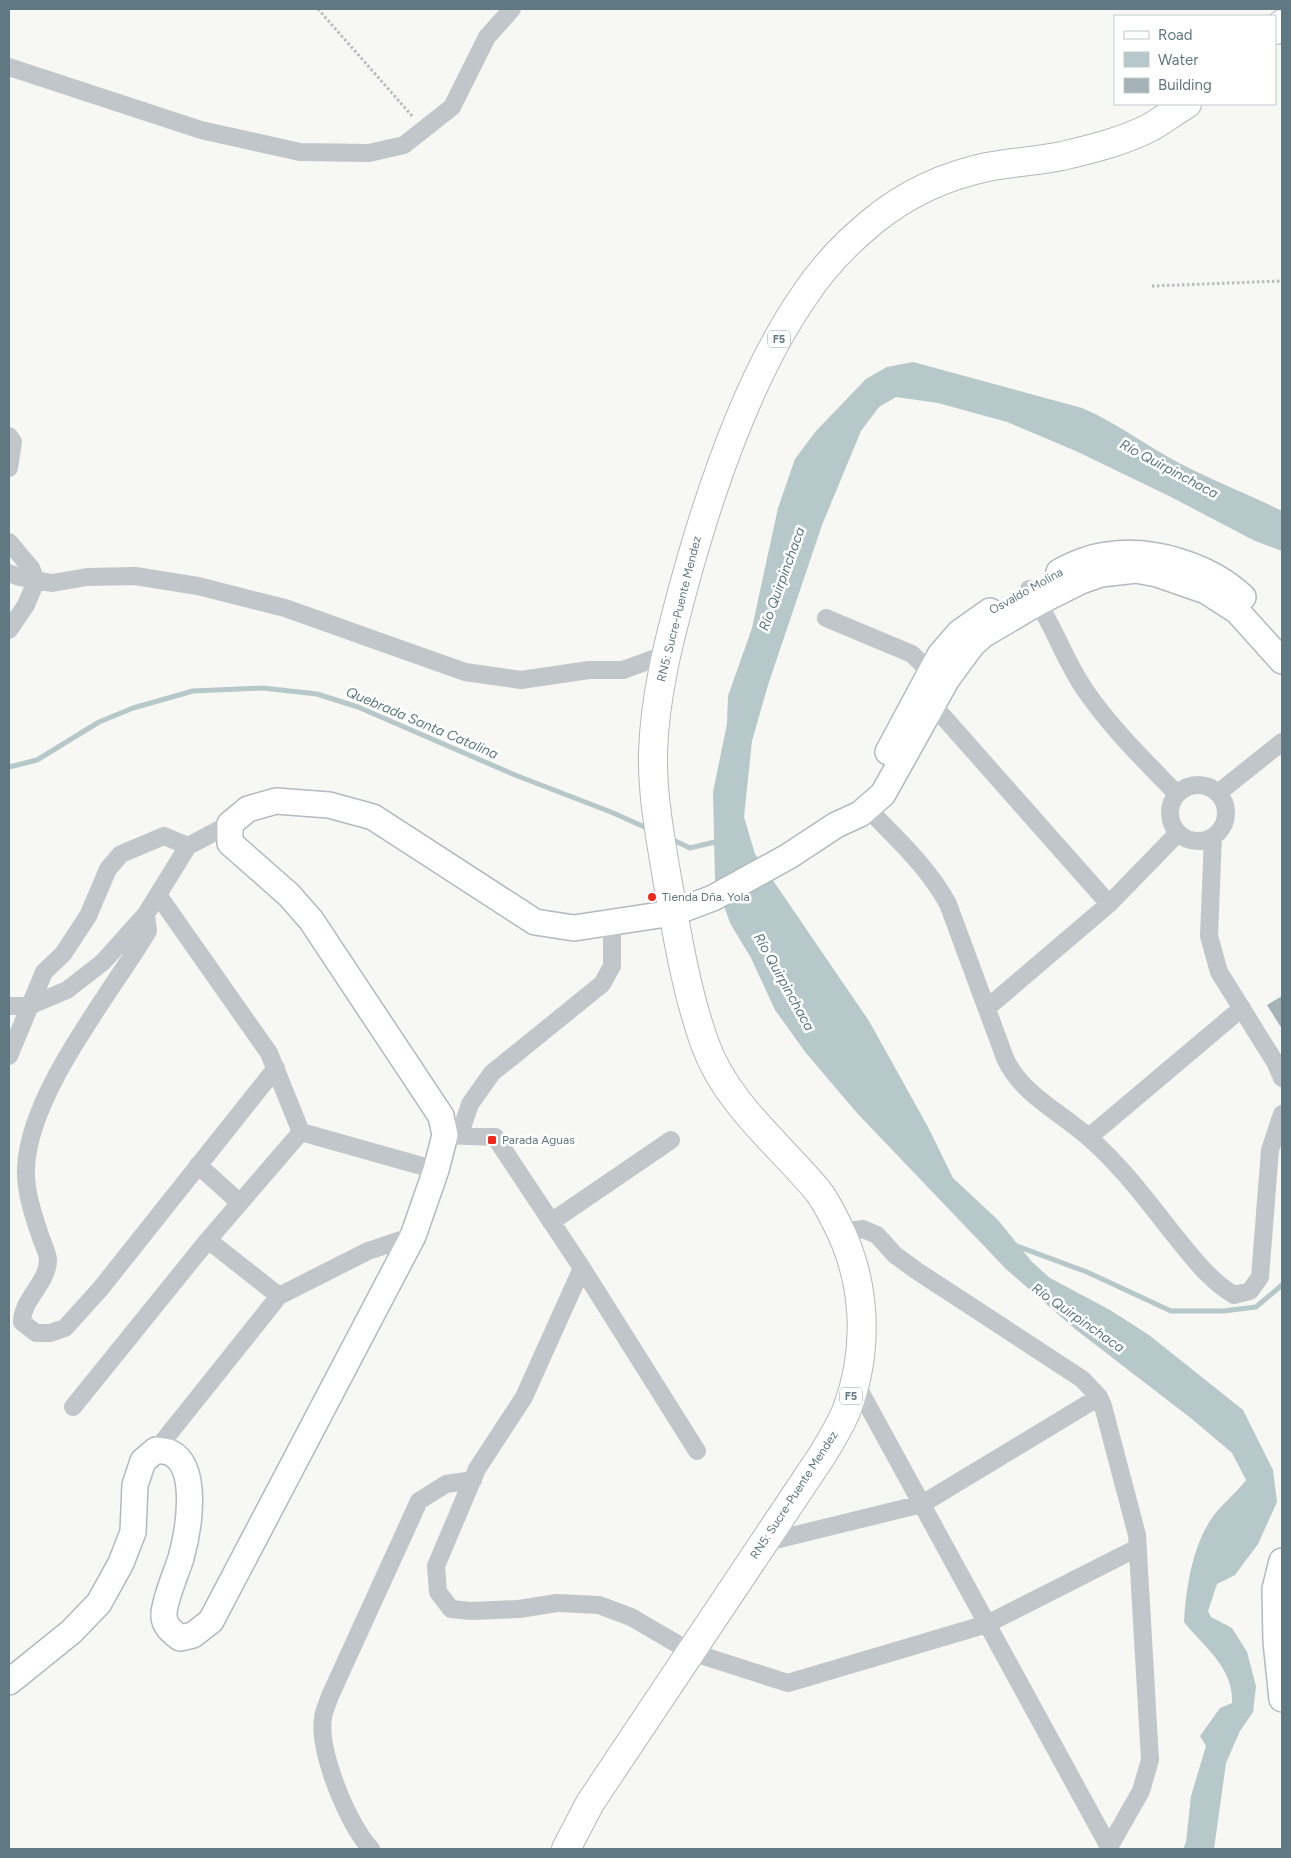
<svg xmlns="http://www.w3.org/2000/svg" width="1291" height="1858" font-family="Figtree,sans-serif">
<style>
.water{fill:#b6c8ca}
.lines{fill:none;stroke-linecap:round;stroke-linejoin:round}
.stream{stroke:#b6c8ca;stroke-width:5}
.building{fill:#a6b3b6}
.secondary-casing{stroke:#b2babe;stroke-width:28}
.highway-casing{stroke:#b3b9bb;stroke-width:30}
.path{stroke:#b8bdbf;stroke-width:3;stroke-dasharray:2.5 2.5;stroke-linecap:butt}
.street{stroke:#c0c6c9;stroke-width:18}
.secondary{stroke:#fff;stroke-width:25}
.highway{stroke:#fff;stroke-width:28}
.poi-dot{fill:#f02a1b;stroke:#fff;stroke-width:2}
.labels{text-anchor:middle;dominant-baseline:central;stroke-width:5;stroke-linejoin:round;paint-order:stroke}
.shield{fill:#fff;stroke:#90a0a7;stroke-width:1}
.shield-label{font-size:11px;font-weight:bold;fill:#607881}
.street-label{font-size:12px;fill:#607881;stroke:#fff}
.poi-label{font-size:12px;fill:#607881;stroke:#fff;text-anchor:start}
.water-label{font-size:14px;font-style:italic;fill:#5a787c;stroke:#fff}
</style>
<rect width="100%" height="100%" fill="#f7f7f4"/>
<path class="water" d="M 913,362 L 1082,408 C 1122,425 1156,453 1195,471 C 1224,485 1254,497 1282,511 L 1282,551 L 1255,541 L 1171,497 L 1078,452 L 1007,422 L 938,403 L 896,397 L 879,407 L 861,431 L 822,525 L 768,685 L 752,741 L 744,817 L 755,854 L 869,1021 L 928,1127 L 953,1178 L 998,1220 L 1032,1262 L 1050,1278 L 1110,1310 L 1149,1335 L 1243,1410 L 1273,1470 L 1277,1502 L 1258,1544 L 1235,1575 L 1217,1584 L 1208,1611 L 1211,1617 L 1232,1628 L 1247,1652 L 1256,1686 L 1253,1712 L 1240,1731 L 1226,1763 L 1214,1849 L 1183,1849 L 1186,1842 L 1191,1796 L 1206,1746 L 1200,1736 L 1220,1708 L 1232,1703 C 1234,1668 1204,1647 1184,1622 C 1186,1588 1192,1549 1210,1521 C 1218,1507 1235,1495 1246,1480 L 1232,1453 L 1192,1419 L 1075,1329 L 1006,1269 L 857,1113 L 806,1053 L 775,1010 L 751,958 L 730,923 L 715,880 L 713,792 L 727,724 L 728,696 L 752,628 L 778,508 L 795,459 L 816,431 L 866,379 L 887,367 Z"/>
<g class="lines">
<path class="stream" d="M 9,767 L 37,760 L 99,722 L 133,708 L 193,691 L 263,688 L 317,694 L 358,707 L 515,775 L 611,812 L 649,829
M 671,839 L 690,848 L 719,841
M 1014,1245 L 1087,1272 L 1171,1311 L 1223,1311 L 1256,1307 L 1282,1285"/>
</g>
<path class="building" d="M 1282,996 L 1282,1029 L 1267,1005 Z"/>
<g class="lines">
<defs>
<path id="secondary" d="M 1059,572 C 1074,564 1090,557 1107,555 C 1152,548 1209,565 1243,597
M 888,752 L 940,655 L 959,633 L 990,611
M 1282,1561 L 1275,1589 L 1276,1641 L 1282,1699
M 9,1682 L 71,1632 L 99,1603 L 121,1563 L 133,1532 L 135,1485 L 143,1461 L 156,1450 C 161,1451 167,1451 171,1453 C 200,1468 188,1533 181,1558 C 177,1571 164,1601 164,1614 C 163,1625 172,1632 180,1638 L 193,1635 L 211,1621 L 413,1236 L 436,1170 L 445,1135 L 441,1116 L 311,920 L 289,895 L 230,843 L 230,824 L 248,809 L 276,801 L 329,805 L 373,817 L 535,922 L 574,928 L 673,913 L 713,898 L 789,856 L 836,825 L 860,814 L 883,794 L 947,679 L 972,645 L 983,635 L 1039,602 L 1081,581 L 1101,574 L 1136,570 L 1157,574 L 1206,591 L 1237,611 L 1282,661"/>
<path id="highway" d="M 1275,30 L 1282,24
M 566,1849 L 590,1803 L 823,1454 C 831,1440 841,1425 847,1409 C 870,1347 866,1278 835,1220 C 830,1210 825,1200 818,1191 C 779,1144 726,1103 705,1044 C 686,991 677,934 667,878 C 660,836 652,794 653,752 C 655,694 669,640 684,585 C 710,490 748,377 804,296 C 823,267 846,243 873,221 C 906,194 945,176 987,167 C 1012,162 1038,161 1062,156 C 1092,149 1124,141 1151,127 C 1163,120 1175,111 1187,104"/>
</defs>
<use href="#secondary" class="secondary-casing"/>
<use href="#highway" class="highway-casing"/>
<path class="path" d="M 318,9 L 413,117
M 1152,286 L 1282,281"/>
<path class="street" d="M 9,67 L 201,130 L 300,152 L 369,153 L 404,145 L 452,107 L 487,37 L 512,9
M 9,436 L 13,442 L 9,468
M 9,542 L 31,568 L 36,581 L 26,605 L 9,630
M 9,573 L 19,577 L 52,583 L 87,577 L 135,576 L 198,586 L 285,608 L 465,672 L 521,680 L 589,670 L 623,670 L 664,655
M 1029,589 C 1052,620 1063,658 1085,690 C 1111,728 1145,761 1177,794
M 826,618 L 912,654 L 930,672 L 940,676
M 923,702 L 933,705 L 1109,904
M1170 813a28 28 0 1 1 56 0a28 28 0 1 1-56 0Z
M 1218,793 L 1282,742
M 868,809 C 897,839 928,867 948,904 L 1005,1058 C 1020,1093 1060,1112 1087,1136 C 1121,1165 1148,1202 1175,1236 C 1194,1259 1209,1280 1234,1295 L 1250,1291 L 1260,1277 L 1270,1150 L 1282,1114
M 1213,837 L 1209,936 L 1219,972 L 1275,1062 L 1282,1078
M 158,895 L 269,1053 L 301,1132
M 146,914 L 148,931 C 109,996 29,1093 26,1168 C 25,1191 33,1214 40,1235 C 42,1242 48,1253 48,1260 C 48,1283 22,1299 22,1322 L 36,1333 L 50,1333 L 65,1328 L 101,1288 L 276,1068
M 9,1006 L 29,1006 L 67,990 L 103,962 L 146,914 L 188,846 L 230,824
M 987,1008 L 1109,904 L 1178,833
M 9,1056 L 44,972 L 63,954 L 88,916 L 108,869 L 121,854 L 164,836 L 188,846
M 460,1134 L 470,1104 L 492,1073 L 602,984 L 612,966 L 612,922
M 445,1135 L 495,1137 L 582,1268 L 697,1451
M 1089,1137 L 1242,1008
M 198,1165 L 240,1203
M 551,1222 L 671,1140
M 841,1232 L 863,1229 L 877,1235 L 895,1255 L 917,1271 L 1082,1379 L 1099,1397 L 1103,1406 L 1137,1535 L 1150,1760 L 1141,1791 L 1108,1849
M 208,1240 L 279,1296
M 582,1268 L 524,1397 L 477,1469 L 436,1566 L 438,1592 L 451,1609 L 471,1611 L 519,1609 L 557,1603 L 599,1605 L 631,1617 L 691,1652 L 788,1683 L 987,1624 L 1137,1548
M 855,1382 L 1109,1847
M 73,1407 L 208,1240 L 301,1132 L 436,1170
M 156,1450 L 279,1296 L 368,1251 L 413,1236
M 763,1543 L 922,1504 L 1099,1397
M 371,1849 C 348,1825 318,1751 323,1718 C 324,1710 328,1703 330,1696 L 419,1501 L 446,1484 L 473,1480"/>
<use href="#secondary" class="secondary"/>
<use href="#highway" class="highway"/>
</g>
<g class="poi-dot">
<circle cx="652" cy="897" r="5"/>
<rect x="487" y="1135" width="10" height="10" rx="2.5"/>
</g>
<g class="labels">
<g class="shield">
<rect x="768" y="330.5" width="22" height="17" rx="4"/>
<rect x="840" y="1387.5" width="22" height="17" rx="4"/>
</g>
<g class="shield-label">
<text x="779" y="339">F5</text>
<text x="851" y="1396">F5</text>
</g>
<g class="street-label">
<text transform="translate(1026 591) rotate(-29)">Osvaldo Molina</text>
<text transform="translate(679 609) rotate(-76)">RN5: Sucre-Puente Mendez</text>
<text transform="translate(794 1495) rotate(-57)">RN5: Sucre-Puente Mendez</text>
</g>
<g class="poi-label">
<text x="662" y="897">Tienda Dña. Yola</text>
<text x="502" y="1140">Parada Aguas</text>
</g>
<g class="water-label">
<text transform="translate(1169 469) rotate(28)">Río Quirpinchaca</text>
<text transform="translate(782 579) rotate(-70)">Río Quirpinchaca</text>
<text transform="translate(422 723) rotate(23)">Quebrada Santa Catalina</text>
<text transform="translate(784 982) rotate(61)">Río Quirpinchaca</text>
<text transform="translate(1078 1318) rotate(35)">Río Quirpinchaca</text>
</g>
</g>
<rect width="1291" height="1858" fill="none" stroke="#607881" stroke-width="20"/>
<rect x="1114" y="15" width="162" height="90" fill="#ffffff" stroke="#bfc9cd"/>
<rect x="1124" y="31" width="25" height="8" fill="#ffffff" stroke="#bfc9cd"/>
<text x="1158" y="40" font-size="15" fill="#607881">Road</text>
<rect x="1124" y="52" width="25" height="15" fill="#b6c8ca" stroke="#bfc9cd"/>
<text x="1158" y="65" font-size="15" fill="#607881">Water</text>
<rect x="1124" y="78" width="25" height="15" fill="#a6b3b6" stroke="#bfc9cd"/>
<text x="1158" y="90" font-size="15" fill="#607881">Building</text>
</svg>
